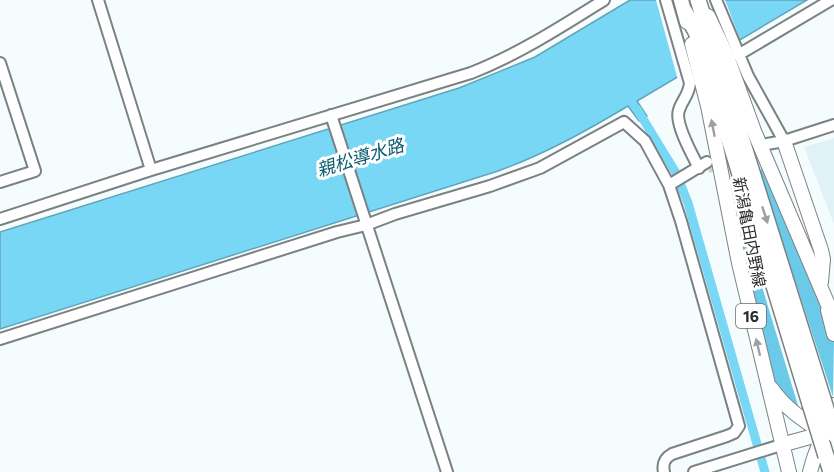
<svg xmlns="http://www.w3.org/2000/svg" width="834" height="472" font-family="Commissioner,'Noto Sans JP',sans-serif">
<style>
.built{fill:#e1f2f7}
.forest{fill:#6ccae9}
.water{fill:#79d7f6;stroke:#61a4ba;stroke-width:1.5}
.pier{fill:#f4fcfe}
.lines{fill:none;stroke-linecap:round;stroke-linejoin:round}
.canal{stroke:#79d7f6;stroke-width:9}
.minor-tunnel{stroke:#ccd3d4;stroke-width:10;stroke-dasharray:10 5;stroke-linecap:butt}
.minor-casing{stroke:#7b8284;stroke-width:14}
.major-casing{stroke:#7b8284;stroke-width:16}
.highway-casing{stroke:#7b8284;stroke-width:18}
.minor{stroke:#fff;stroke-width:10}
.major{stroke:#fff;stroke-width:14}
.highway{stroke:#fff;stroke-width:15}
.highway-bridge-casing{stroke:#7b8284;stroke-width:18;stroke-linecap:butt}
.highway-bridge{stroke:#fff;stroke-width:15}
.oneway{fill:#9fa0a1}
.labels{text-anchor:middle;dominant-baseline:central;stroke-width:6;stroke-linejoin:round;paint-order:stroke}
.shield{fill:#fff;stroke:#6a6c6d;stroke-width:1.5}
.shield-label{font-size:15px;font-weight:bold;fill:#2a2d2e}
.street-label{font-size:16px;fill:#2a2d2e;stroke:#fff}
.water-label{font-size:18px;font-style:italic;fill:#0b5c71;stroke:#fff}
</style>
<rect width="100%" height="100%" fill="#f4fcfe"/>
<path class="built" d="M 834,138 L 834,224 L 804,147 Z"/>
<path class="forest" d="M 762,165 L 834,340 L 833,397 L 760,173 Z
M 730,189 L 754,260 L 800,412 L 774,383 L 747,276 Z"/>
<path class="water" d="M 630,0 L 807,0 L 637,101 L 647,116 L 639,121 L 628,106 C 586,131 545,154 498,171 L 0,329 L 0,232 L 459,88 L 535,57 Z"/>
<path class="pier" d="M 656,0 L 725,0 L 741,42 L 678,80 Z"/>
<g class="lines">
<path class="canal" d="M 637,109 L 676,173 L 688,203 L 765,472"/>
<path class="minor-tunnel" d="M 708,168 L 770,149"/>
<defs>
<path id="minor" d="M 98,0 L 151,170
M 666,0 L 690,83 C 689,95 682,100 679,110 C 674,123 693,156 699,168
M 716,0 L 748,76 L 784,141
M 738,55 L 831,0
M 0,63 L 35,171 L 0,182
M 331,115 L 447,472
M 767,144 L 784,141 L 834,125
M 669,185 L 707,162
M 0,219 L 151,170 L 471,73 C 519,54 561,27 604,0
M 0,339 L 337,232 L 366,225 L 395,214 L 490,186 L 540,168 L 624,122 L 645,141 L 669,185 L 681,221 L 739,426 L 734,433 L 727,436 L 672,454 C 665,458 662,463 664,472
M 694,472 L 781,445"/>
<path id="major" d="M 681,0 L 687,22
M 708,16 L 726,54 L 754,131 L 834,319
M 692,44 L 708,106 L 739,263 L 789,472
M 784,141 L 821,250 L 823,259 L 821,282
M 828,310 L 834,334
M 771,388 C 785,408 803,420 823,433
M 781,445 L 828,432
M 810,472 L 814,458 L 834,405"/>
<path id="highway" d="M 698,0 L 823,399
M 685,12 L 696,32 L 713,86 L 810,404
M 826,456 L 831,472"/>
</defs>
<use href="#minor" class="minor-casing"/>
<use href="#major" class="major-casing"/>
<use href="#highway" class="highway-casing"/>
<use href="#minor" class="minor"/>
<use href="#major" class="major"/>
<use href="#highway" class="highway"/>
<defs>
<path id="highway-bridge" d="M 823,399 L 834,434
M 810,404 L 826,456"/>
</defs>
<use href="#highway-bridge" class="highway-bridge-casing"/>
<use href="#highway-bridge" class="highway-bridge"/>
</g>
<defs><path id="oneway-solid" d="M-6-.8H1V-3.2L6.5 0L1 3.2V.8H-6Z" transform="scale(1.5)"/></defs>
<g class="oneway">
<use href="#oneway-solid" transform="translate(713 128) rotate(-101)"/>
<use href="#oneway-solid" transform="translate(765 215) rotate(72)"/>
<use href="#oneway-solid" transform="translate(758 347) rotate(-103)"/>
</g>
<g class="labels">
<rect class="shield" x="736" y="304" width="30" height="24" rx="4.5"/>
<g class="shield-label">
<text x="751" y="316">16</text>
</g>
<g class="street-label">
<text transform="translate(750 232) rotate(79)">新潟亀田内野線</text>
</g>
<g class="water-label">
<text transform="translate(360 157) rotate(-17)">親松導水路</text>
</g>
</g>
</svg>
